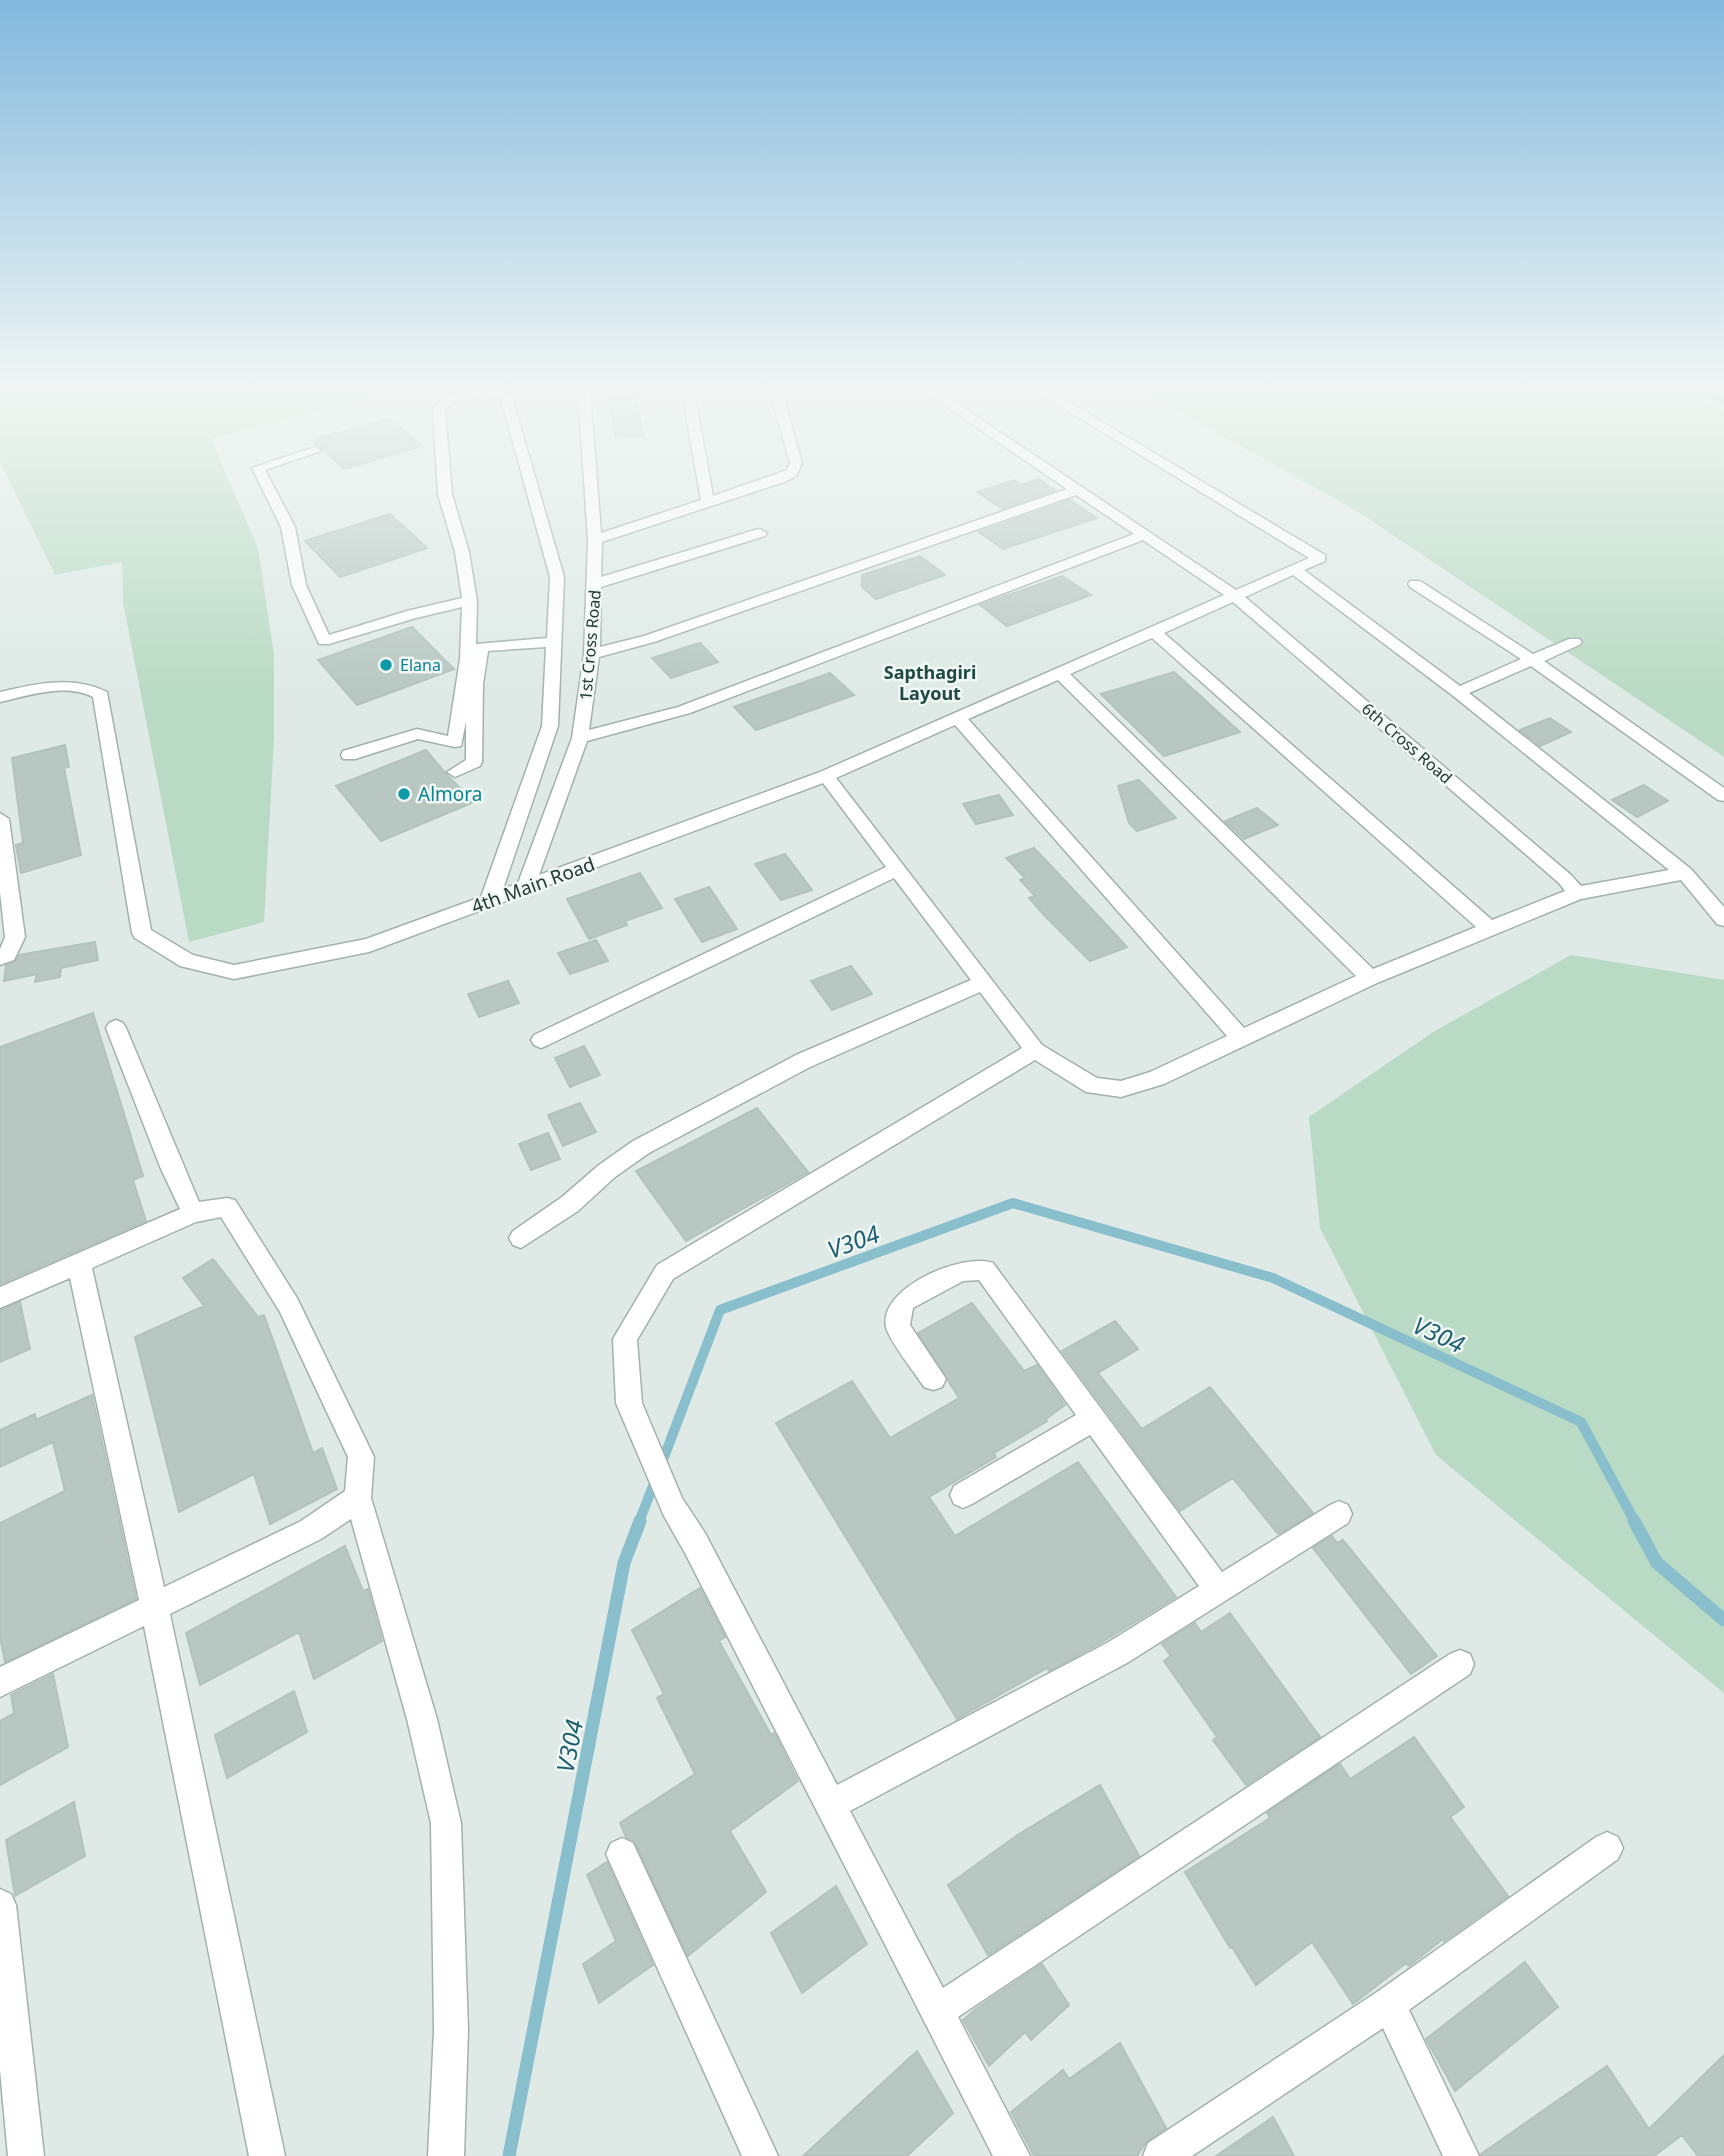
<svg xmlns="http://www.w3.org/2000/svg" width="1724" height="2156" font-family="'Noto Sans',sans-serif">
<style>
.green{fill:#b9dac4}
.lines{fill:none;stroke-linecap:round;stroke-linejoin:round}
.stream-far1{stroke:#89becd;stroke-width:10}
.stream{stroke:#89becd;stroke-width:13}
.building{fill:#b8c7c2;stroke:#b2c3bd;stroke-width:2}
.minor-casing{stroke:#a2b1ad;stroke-width:3}
.highway-casing{stroke:#bcc4c2;stroke-width:3}
.minor{fill:#fff;fill-rule:evenodd}
.highway{fill:#2e645d;fill-rule:evenodd}
.culture-dot{fill:#0f9aa8;stroke:#f0f7f4;stroke-width:2.5}
.labels{text-anchor:middle;dominant-baseline:central;stroke-width:5;stroke-linejoin:round;paint-order:stroke}
.far-street-label{font-size:16px;fill:#213934;stroke:#f0f7f4}
.far-culture-label{font-size:16px;fill:#0d838f;stroke:#f0f7f4;text-anchor:start}
.far-neighbourhood-label{font-size:18px;font-weight:bold;fill:#1e4a43;stroke:#f0f7f4}
.culture-label{font-size:19px;fill:#0d838f;stroke:#f0f7f4;text-anchor:start}
.street-label{font-size:19px;fill:#213934;stroke:#f0f7f4}
.near-water-label{font-size:24px;font-style:italic;fill:#1e5e72;stroke:#f0f7f4}
</style>
<rect width="100%" height="100%" fill="#dfeae6"/>
<path class="green" d="M 0,392 L 392,392 L 211,439 L 258,548 L 274,655 L 274,738 L 264,922 L 189,942 L 123,602 L 122,562 L 55,575 L 0,461 Z
M 1144,392 L 1686,392 L 1724,407 L 1724,757 L 1360,513 Z
M 1571,955 L 1724,980 L 1724,1693 L 1436,1455 L 1320,1228 L 1309,1117 L 1433,1032 Z"/>
<g class="lines">
<path class="stream-far1" d="M 661,1465 L 720,1310 L 1013,1203 L 1273,1278 L 1581,1422 L 1635,1522
M 639,1522 L 656,1478"/>
<path class="stream" d="M 1634,1521 L 1657,1563 L 1724,1620
M 509,2156 L 624,1563 L 640,1521"/>
</g>
<path class="building" d="M 635,398 L 644,436 L 616,438 L 609,400 Z
M 389,418 L 422,446 L 344,469 L 312,440 Z
M 1039,479 L 1055,490 L 1002,509 L 977,492 L 1014,480 L 1021,485 Z
M 1070,500 L 1097,518 L 1003,549 L 979,532 Z
M 390,514 L 427,548 L 340,577 L 305,541 Z
M 920,556 L 945,575 L 876,599 L 862,587 L 862,575 Z
M 1062,576 L 1091,595 L 1007,626 L 980,605 Z
M 412,627 L 454,669 L 357,705 L 318,660 Z
M 700,643 L 718,662 L 671,678 L 652,658 Z
M 1174,672 L 1240,732 L 1164,756 L 1101,694 Z
M 830,673 L 854,695 L 756,730 L 734,707 Z
M 1550,718 L 1571,732 L 1540,746 L 1520,730 Z
M 65,745 L 69,767 L 64,768 L 81,855 L 21,873 L 16,845 L 23,843 L 12,758 Z
M 426,750 L 446,774 L 474,802 L 381,841 L 336,786 Z
M 1139,780 L 1176,818 L 1137,831 L 1129,823 L 1118,786 Z
M 1644,785 L 1668,801 L 1637,817 L 1612,800 Z
M 999,795 L 1013,815 L 976,824 L 963,804 Z
M 1257,808 L 1278,825 L 1244,839 L 1225,821 Z
M 1034,848 L 1103,921 L 1127,947 L 1090,961 L 1045,916 L 1029,898 L 1035,896 L 1020,880 L 1025,878 L 1006,858 Z
M 785,854 L 812,890 L 781,900 L 755,864 Z
M 640,873 L 662,908 L 625,921 L 627,925 L 589,939 L 567,899 Z
M 709,887 L 737,929 L 702,942 L 675,899 Z
M 596,940 L 608,961 L 570,974 L 558,953 Z
M 95,942 L 98,960 L 61,968 L 60,977 L 35,982 L 37,974 L 4,981 L 6,965 L 15,962 L 19,955 Z
M 851,966 L 872,994 L 832,1010 L 811,981 Z
M 508,981 L 519,1003 L 479,1017 L 468,994 Z
M 93,1013 L 143,1176 L 133,1180 L 146,1221 L 0,1284 L 0,1047 Z
M 584,1046 L 600,1075 L 570,1087 L 555,1058 Z
M 580,1103 L 596,1132 L 563,1146 L 548,1115 Z
M 757,1108 L 808,1172 L 686,1241 L 636,1171 Z
M 548,1133 L 560,1159 L 531,1170 L 519,1144 Z
M 213,1259 L 258,1317 L 264,1315 L 313,1453 L 322,1448 L 337,1489 L 270,1524 L 254,1474 L 179,1512 L 135,1337 L 204,1306 L 183,1278 Z
M 20,1302 L 30,1349 L 0,1362 L 0,1310 Z
M 972,1303 L 1024,1371 L 1037,1365 L 1065,1405 L 1046,1419 L 1047,1421 L 994,1453 L 996,1457 L 929,1497 L 955,1536 L 1078,1462 L 1176,1597 L 1099,1644 L 1049,1671 L 1047,1668 L 957,1719 L 776,1423 L 852,1381 L 890,1438 L 959,1398 L 918,1333 Z
M 1115,1321 L 1138,1349 L 1098,1373 L 1142,1429 L 1210,1387 L 1313,1513 L 1278,1534 L 1233,1478 L 1180,1511 L 1062,1351 Z
M 92,1395 L 136,1599 L 5,1662 L 0,1637 L 0,1523 L 65,1491 L 53,1442 L 0,1467 L 0,1430 L 35,1414 L 36,1420 Z
M 1332,1536 L 1337,1543 L 1343,1540 L 1437,1656 L 1411,1674 L 1313,1548 Z
M 345,1546 L 363,1591 L 368,1589 L 382,1641 L 314,1679 L 299,1632 L 200,1685 L 186,1633 Z
M 700,1588 L 725,1637 L 719,1641 L 771,1735 L 774,1733 L 798,1781 L 730,1831 L 766,1892 L 688,1956 L 635,1842 L 626,1837 L 620,1823 L 695,1774 L 657,1698 L 664,1694 L 632,1630 Z
M 1230,1613 L 1320,1737 L 1246,1785 L 1213,1740 L 1217,1737 L 1164,1661 L 1171,1656 L 1162,1644 L 1195,1623 L 1201,1632 Z
M 53,1674 L 68,1747 L 0,1785 L 0,1721 L 14,1713 L 11,1695 Z
M 294,1691 L 307,1732 L 227,1778 L 215,1735 Z
M 1414,1737 L 1464,1807 L 1450,1817 L 1508,1896 L 1444,1941 L 1443,1939 L 1409,1966 L 1406,1963 L 1353,2004 L 1312,1942 L 1256,1985 L 1232,1947 L 1230,1948 L 1185,1872 L 1270,1818 L 1267,1813 L 1340,1764 L 1350,1779 Z
M 1100,1785 L 1139,1856 L 988,1955 L 948,1885 L 1016,1836 Z
M 74,1802 L 85,1856 L 15,1896 L 6,1840 Z
M 607,1862 L 653,1965 L 599,2003 L 583,1964 L 616,1941 L 587,1875 Z
M 836,1886 L 867,1944 L 802,1993 L 771,1933 Z
M 1525,1962 L 1558,2007 L 1455,2091 L 1426,2039 Z
M 1042,1964 L 1069,2005 L 1031,2040 L 1025,2032 L 989,2066 L 963,2020 L 977,2008 Z
M 1120,2043 L 1166,2128 L 1147,2141 L 1137,2156 L 1034,2156 L 1011,2112 L 1063,2070 L 1069,2079 Z
M 917,2051 L 953,2113 L 907,2156 L 803,2156 Z
M 1724,2055 L 1724,2156 L 1698,2156 L 1682,2135 L 1654,2156 L 1481,2156 L 1481,2154 L 1607,2066 L 1649,2129 Z
M 1273,2117 L 1294,2156 L 1216,2156 Z"/>
<g class="lines">
<defs>
<path id="minor" d="M 464,392 L 504,392 L 512,397 L 564,577 L 558,726 L 503,889 L 518,883 L 572,738 L 584,654 L 588,540 L 578,392 L 590,392 L 601,533 L 701,500 L 682,392 L 694,392 L 713,496 L 787,470 L 790,463 L 770,392 L 782,392 L 802,463 L 797,475 L 787,481 L 602,542 L 601,577 L 755,530 L 760,529 L 767,533 L 765,536 L 601,587 L 600,647 L 644,636 L 1067,489 L 925,392 L 940,392 L 1236,590 L 1309,558 L 1037,392 L 1052,392 L 1325,555 L 1325,561 L 1304,570 L 1460,686 L 1521,659 L 1410,587 L 1408,584 L 1410,581 L 1420,581 L 1533,654 L 1569,639 L 1579,639 L 1582,642 L 1579,645 L 1544,661 L 1724,788 L 1724,801 L 1718,800 L 1531,666 L 1469,693 L 1691,869 L 1724,907 L 1724,926 L 1717,924 L 1681,880 L 1581,899 L 1377,983 L 1164,1084 L 1121,1097 L 1086,1092 L 1035,1060 L 673,1279 L 637,1340 L 642,1403 L 682,1498 L 705,1533 L 837,1785 L 1107,1643 L 1199,1586 L 1090,1435 L 972,1504 L 963,1508 L 954,1504 L 950,1495 L 954,1486 L 1076,1415 L 979,1280 L 963,1281 L 913,1308 L 910,1325 L 946,1379 L 942,1387 L 933,1390 L 924,1387 C 916,1374 889,1341 886,1327 C 878,1288 962,1252 993,1263 L 1222,1572 L 1330,1505 L 1339,1501 L 1348,1505 L 1352,1514 L 1348,1523 L 1127,1663 L 850,1811 L 943,1988 L 1450,1654 L 1460,1650 L 1470,1654 L 1474,1664 L 1470,1674 L 958,2017 L 1030,2156 L 993,2156 L 685,1553 L 664,1516 L 616,1403 L 613,1339 L 657,1265 L 1022,1048 L 980,992 L 810,1067 L 649,1153 L 615,1177 L 578,1211 L 521,1248 L 513,1245 L 509,1238 L 513,1231 L 562,1197 L 599,1165 L 633,1141 L 796,1055 L 971,980 L 894,878 L 548,1045 L 541,1048 L 534,1045 L 531,1040 L 534,1035 L 886,867 L 823,783 L 369,952 L 234,979 L 180,966 L 135,938 L 132,933 L 93,697 C 65,683 30,695 0,702 L 0,692 C 36,684 72,675 107,692 L 151,930 L 193,955 L 234,965 L 366,939 L 481,897 L 542,726 L 546,647 L 488,651 L 483,684 L 482,762 L 480,766 L 455,777 L 447,772 L 466,760 L 466,721 L 461,746 L 455,747 L 418,739 L 355,759 L 343,759 L 341,755 L 343,751 L 417,729 L 448,736 L 460,659 L 462,607 L 416,618 L 329,644 L 319,644 L 292,585 L 281,527 L 252,468 L 315,447 L 321,451 L 265,470 L 295,527 L 306,585 L 329,635 L 407,611 L 462,598 L 455,552 L 438,494 L 433,408 L 449,395 ZM 487,395 L 501,399 L 550,577 L 547,638 L 476,644 L 477,601 L 469,552 L 452,494 L 445,409 L 457,401 ZM 1076,495 L 1134,534 L 678,707 L 589,730 L 599,657 L 654,642 ZM 1143,540 L 1224,595 L 820,772 L 539,875 L 587,741 L 690,713 ZM 1293,575 L 1452,695 L 1669,870 L 1581,886 L 1571,875 L 1245,597 ZM 1233,602 L 1559,883 L 1565,891 L 1492,920 L 1164,633 ZM 1152,638 L 1476,927 L 1373,969 L 1070,674 ZM 1058,680 L 1356,976 L 1244,1028 L 968,719 ZM 955,725 L 1227,1036 L 1150,1072 L 1121,1081 L 1097,1078 L 1042,1045 L 836,778 Z
M 0,813 L 9,819 L 25,937 L 14,960 L 0,965 L 0,949 L 5,937 L 0,892 Z
M 116,1020 L 123,1023 L 126,1028 L 199,1202 L 227,1198 L 235,1200 L 297,1298 L 374,1457 L 371,1498 L 437,1719 L 461,1823 L 468,2030 L 464,2156 L 428,2156 L 434,2030 L 431,1823 L 407,1719 L 351,1519 L 321,1539 L 170,1614 L 285,2156 L 249,2156 L 144,1626 L 0,1697 L 0,1667 L 139,1600 L 70,1278 L 0,1308 L 0,1287 L 180,1209 L 161,1169 L 106,1028 L 109,1023 ZM 221,1217 L 280,1312 L 348,1457 L 345,1491 L 301,1521 L 164,1587 L 92,1268 L 196,1222 Z
M 1607,1832 L 1618,1837 L 1623,1848 L 1618,1859 L 1409,2010 L 1479,2156 L 1443,2156 L 1383,2028 L 1192,2156 L 1143,2156 L 1148,2143 L 1377,1992 L 1596,1837 Z
M 622,1838 L 633,1843 L 778,2156 L 742,2156 L 606,1854 L 611,1843 Z
M 0,1889 L 11,1894 L 16,1905 L 44,2156 L 8,2156 L 0,2070 Z"/>
<path id="highway" d="M 1696,392 L 1713,392 L 1724,397 L 1724,405 Z"/>
</defs>
<use href="#minor" class="minor-casing"/>
<use href="#highway" class="highway-casing"/>
<use href="#minor" class="minor"/>
<use href="#highway" class="highway"/>
</g>
<linearGradient id="sky" x2="0" y2="1"><stop stop-color="#82b8dd"/><stop offset="0.56" stop-color="#f1f6f4"/><stop offset="1" stop-color="#f1f6f4" stop-opacity="0"/></linearGradient>
<rect width="1724" height="694" fill="url(#sky)"/>
<g class="culture-dot">
<circle cx="386" cy="665" r="7"/>
<circle cx="404" cy="794" r="7"/>
</g>
<g class="labels">
<g class="far-street-label">
<text transform="translate(590 645) rotate(-85)">1st Cross Road</text>
<text transform="translate(1407 743) rotate(41)">6th Cross Road</text>
</g>
<g class="far-culture-label">
<text x="400" y="665">Elana</text>
</g>
<g class="far-neighbourhood-label">
<text x="930" y="672">Sapthagiri<tspan x="930" dy="21">Layout</tspan></text>
</g>
<g class="culture-label">
<text x="418" y="794">Almora</text>
</g>
<g class="street-label">
<text transform="translate(533 885) rotate(-20)">4th Main Road</text>
</g>
<g class="near-water-label">
<text transform="translate(853 1241) rotate(-20)">V304</text>
<text transform="translate(1439 1334) rotate(25)">V304</text>
<text transform="translate(569 1746) rotate(-79)">V304</text>
</g>
</g>
</svg>
